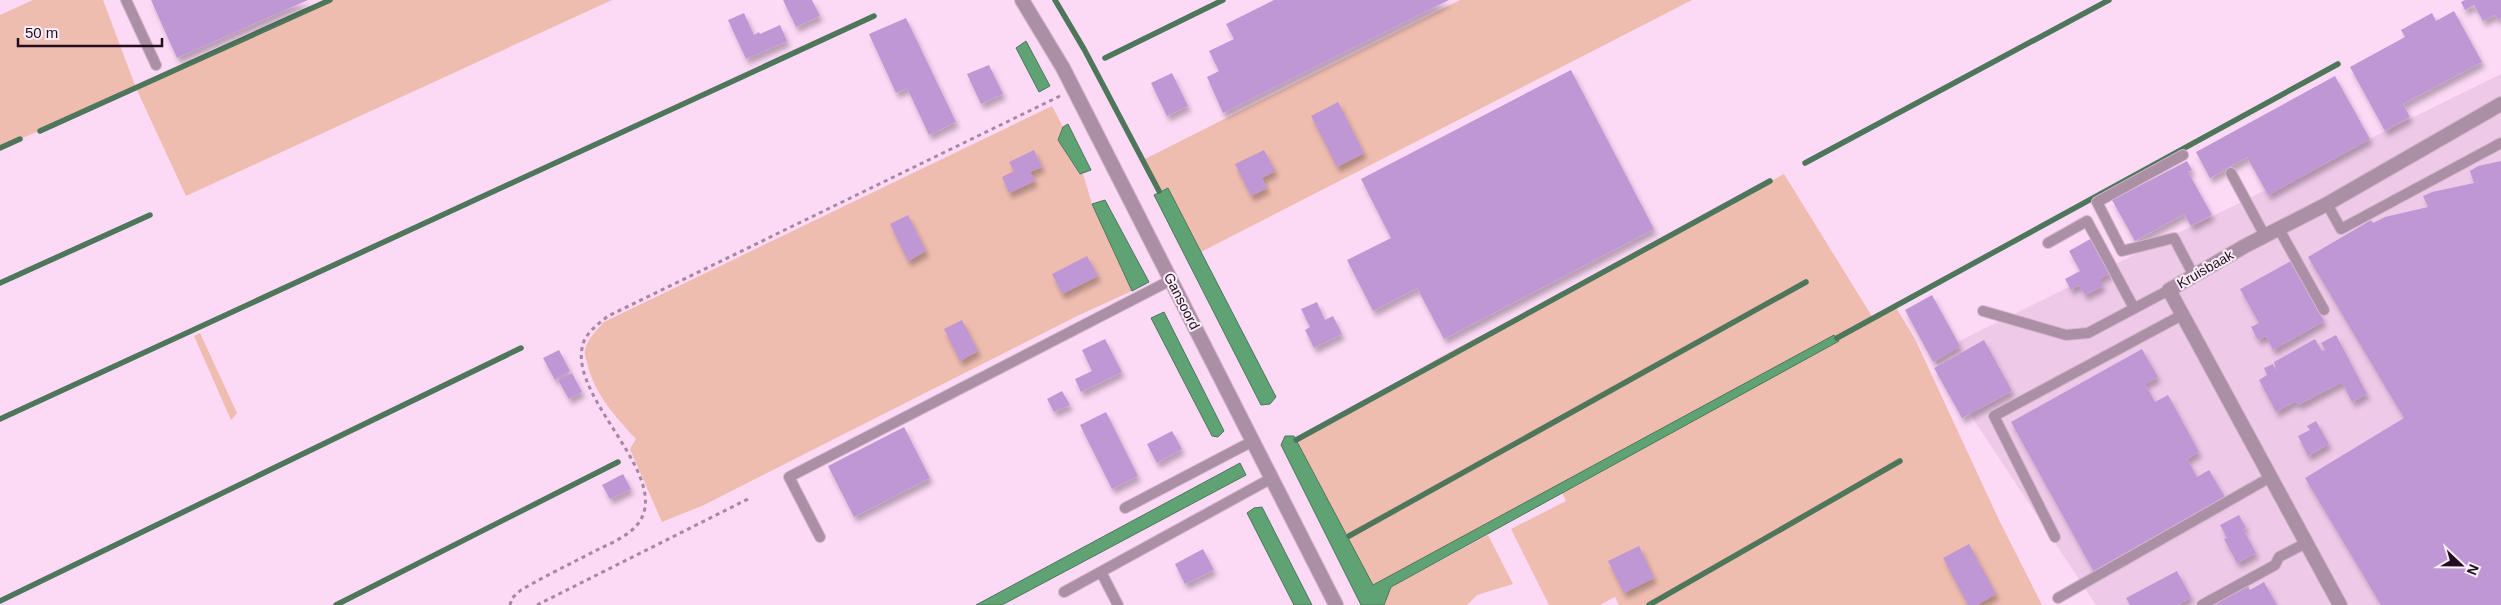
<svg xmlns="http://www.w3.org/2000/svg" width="2501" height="605" font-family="Arial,sans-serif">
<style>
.built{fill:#efc9e8}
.green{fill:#efbcb0}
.water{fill:#5fa375;stroke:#4d765b}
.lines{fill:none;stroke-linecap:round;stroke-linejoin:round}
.stream{stroke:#4d765b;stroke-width:5.5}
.building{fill:#bf97d5;filter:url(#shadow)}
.service-casing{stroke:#d5b4ce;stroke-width:12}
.minor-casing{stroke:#d5b4ce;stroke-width:16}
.path{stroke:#a588a0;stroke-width:3;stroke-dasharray:4 4;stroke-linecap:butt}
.service{stroke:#ab90a5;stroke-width:10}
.minor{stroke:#ab90a5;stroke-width:14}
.labels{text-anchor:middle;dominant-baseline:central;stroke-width:4;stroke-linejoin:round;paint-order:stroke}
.street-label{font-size:14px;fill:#220e1f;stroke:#faeef8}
</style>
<defs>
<filter id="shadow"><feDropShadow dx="3" dy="5.5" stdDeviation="2.5" flood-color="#0004"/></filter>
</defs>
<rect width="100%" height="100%" fill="#fcd9f5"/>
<path class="built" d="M 2501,74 L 2501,605 L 2096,605 L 1931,355 Z"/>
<path class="green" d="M 33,0 L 103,0 L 136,88 L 330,0 L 612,0 L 186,196 L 136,88 L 0,148 L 0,15 Z
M 1460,0 L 1692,0 L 1201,252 L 1168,188 L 1159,191 L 1143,160 Z
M 1052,106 L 1063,127 L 1058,140 L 1079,174 L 1083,174 L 1092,204 L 1132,291 L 1077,316 L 704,505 L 662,522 L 630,449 L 636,439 C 615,416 594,394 587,362 C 586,359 584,354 585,351 C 586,340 597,330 604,322 Z
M 1784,174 L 1873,318 L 1895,306 L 1915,339 L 1999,520 L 2042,605 L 1619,605 L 1615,597 L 1600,605 L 1549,605 L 1511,529 L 1566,501 L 1562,493 L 1838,341 L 1834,335 L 1373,585 L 1296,440 L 1439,358 Z
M 200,333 L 237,413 L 231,420 L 194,336 Z
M 1488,535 L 1513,584 L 1477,595 L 1467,605 L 1384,605 L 1391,587 Z"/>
<path class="water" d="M 1026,41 L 1050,86 L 1039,92 L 1016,48 Z
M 1068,124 L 1091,170 L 1080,174 L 1058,140 L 1063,127 Z
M 1168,188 L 1276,397 L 1270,404 L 1261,405 L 1154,195 Z
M 1105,200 L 1149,282 L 1132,291 L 1092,204 Z
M 1164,312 L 1224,431 L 1218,437 L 1212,436 L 1151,318 Z
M 1834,335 L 1839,341 L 1391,587 L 1384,605 L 1361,605 L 1281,445 L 1285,436 L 1294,436 L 1373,585 Z
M 1240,463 L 1246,475 L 1002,605 L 976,605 Z
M 1262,507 L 1312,605 L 1294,605 L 1247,513 L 1254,508 Z"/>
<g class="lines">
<path class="stream" d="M 1055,0 L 1084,49 L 1159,191
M 1105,58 L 1223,0
M 40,131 L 330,0
M 0,148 L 20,139
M 1805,163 L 2109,0
M 0,283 L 150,215
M 1837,338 L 2338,64
M 0,419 L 874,16
M 1296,440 L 1770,181
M 1349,536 L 1806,282
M 0,601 L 521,348
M 336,605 L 618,462
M 1649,605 L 1900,461"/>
</g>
<path class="building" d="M 151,0 L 308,0 L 177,58 Z
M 783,0 L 812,0 L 820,16 L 796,27 Z
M 1274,0 L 1449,0 L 1223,113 L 1207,77 L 1219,71 L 1209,51 L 1234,39 L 1226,24 Z
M 2465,0 L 2501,0 L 2501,18 L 2498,20 L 2495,15 L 2483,21 L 2474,5 L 2465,10 L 2461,2 Z
M 2454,11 L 2482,62 L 2403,104 L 2410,117 L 2385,131 L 2350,67 L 2405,37 L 2401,30 L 2432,13 L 2436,21 Z
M 744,13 L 754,35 L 759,32 L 760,34 L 780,25 L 787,41 L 746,59 L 728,20 Z
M 906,18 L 956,122 L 929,135 L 907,88 L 896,93 L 869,34 Z
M 989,65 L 1003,94 L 981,104 L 967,74 Z
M 1571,70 L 1654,229 L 1444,339 L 1417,288 L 1373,311 L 1347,260 L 1391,238 L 1361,179 Z
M 1172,73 L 1188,106 L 1167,116 L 1151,83 Z
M 2335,76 L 2370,139 L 2268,195 L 2247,157 L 2210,178 L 2196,152 Z
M 1338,102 L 1364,153 L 1337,167 L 1311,116 Z
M 1034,150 L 1042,167 L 1030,172 L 1035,181 L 1009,193 L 1002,177 L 1014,171 L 1009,162 Z
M 1264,150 L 1275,171 L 1262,178 L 1267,188 L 1251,196 L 1235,164 Z
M 2187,161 L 2192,170 L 2188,172 L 2212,215 L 2191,226 L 2184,214 L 2135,241 L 2112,200 Z
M 2501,161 L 2501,605 L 2381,605 L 2305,478 L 2404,418 L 2308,257 L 2371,220 L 2373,223 L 2385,217 L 2428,207 L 2423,196 L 2432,192 L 2474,183 L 2470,171 L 2478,166 Z
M 908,215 L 926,251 L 908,261 L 890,224 Z
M 2092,238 L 2111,273 L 2099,279 L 2103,286 L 2085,295 L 2079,285 L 2071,290 L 2065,279 L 2080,271 L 2069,251 Z
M 1087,256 L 1098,276 L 1062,294 L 1052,274 Z
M 2291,261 L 2324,321 L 2273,350 L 2266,336 L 2258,340 L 2251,327 L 2259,323 L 2240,289 Z
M 1932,295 L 1960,346 L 1933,362 L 1905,310 Z
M 1317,302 L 1325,320 L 1333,316 L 1342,334 L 1314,348 L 1305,330 L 1310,327 L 1301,309 Z
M 962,320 L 978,351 L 960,361 L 944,329 Z
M 2336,335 L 2367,394 L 2352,402 L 2342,382 L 2298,405 L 2296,401 L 2276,412 L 2259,380 L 2267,375 L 2264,368 L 2273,364 L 2276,370 L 2274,362 L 2315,339 L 2322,351 L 2325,350 L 2321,343 Z
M 1105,339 L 1122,372 L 1081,392 L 1075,379 L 1092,371 L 1082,350 Z
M 1984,340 L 2012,391 L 1962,418 L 1934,368 Z
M 2142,349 L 2158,377 L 2145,384 L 2155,402 L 2168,395 L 2199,452 L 2187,459 L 2197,477 L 2209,470 L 2226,499 L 2094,572 L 2011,422 Z
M 559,350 L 570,371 L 555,380 L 543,358 Z
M 572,373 L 582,392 L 569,399 L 558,380 Z
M 1062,391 L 1070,405 L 1054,412 L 1047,399 Z
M 1106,412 L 1138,476 L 1112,489 L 1080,425 Z
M 2316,421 L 2329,444 L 2308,456 L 2298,436 L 2310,430 L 2307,426 Z
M 904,427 L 930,478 L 854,517 L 828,466 Z
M 1172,431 L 1182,449 L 1157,463 L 1147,444 Z
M 623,474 L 631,489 L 610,499 L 602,485 Z
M 2239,515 L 2246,528 L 2243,529 L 2256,553 L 2237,563 L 2224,539 L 2227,538 L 2220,525 Z
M 1969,544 L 1996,594 L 1977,605 L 1968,605 L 1943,558 Z
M 1639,546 L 1654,578 L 1624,593 L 1608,561 Z
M 1203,549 L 1214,570 L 1185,584 L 1175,564 Z
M 2177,571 L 2191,597 L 2178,605 L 2130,605 L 2126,598 Z
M 2264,582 L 2277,605 L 2214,605 L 2248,586 L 2250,590 Z"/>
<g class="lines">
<defs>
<path id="service" d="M 126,0 L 156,65
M 2183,155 L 2097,202 L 2122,251 L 2174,238 L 2194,276
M 2231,173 L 2265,236
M 2327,204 L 2341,229 L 2501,143
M 2279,229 L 2324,310
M 2048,243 L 2087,221 L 2134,308
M 1983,311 L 2066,335 L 2088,333 L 2169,290
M 1125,508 L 1253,441
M 820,537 L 789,477 L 1171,280
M 2055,537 L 1994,416 L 2182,315
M 1101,572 L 1118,605
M 1064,592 L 1272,478
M 2058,598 L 2269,478
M 2202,605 L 2275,565 L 2279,557 L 2306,543"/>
<path id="minor" d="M 1022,0 L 1063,68 L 1336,605
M 2340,605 L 2169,290 L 2245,246 L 2327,204 L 2501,104"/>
</defs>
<use href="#service" class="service-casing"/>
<use href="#minor" class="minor-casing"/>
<path class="path" d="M 510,605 L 512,598 L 521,590 C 545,576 570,564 595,551 C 609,544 627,537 637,525 C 675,479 572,402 582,348 C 584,334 597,325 608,316 L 1060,96
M 537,605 L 748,499"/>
<use href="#service" class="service"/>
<use href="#minor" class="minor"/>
</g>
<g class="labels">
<g class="street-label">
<text transform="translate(2205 269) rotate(-30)">Kruisbaak</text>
<text transform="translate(1182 301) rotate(63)">Gansoord</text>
</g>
</g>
<g transform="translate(2461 565) rotate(112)" stroke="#faeef8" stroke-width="4" paint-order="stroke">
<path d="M0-4L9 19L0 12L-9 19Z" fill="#220e1f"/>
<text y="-8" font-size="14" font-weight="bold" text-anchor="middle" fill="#220e1f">N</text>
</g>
<path d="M18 38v8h144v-8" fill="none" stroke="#220e1f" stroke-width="2.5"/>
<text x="25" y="38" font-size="15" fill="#220e1f" stroke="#faeef8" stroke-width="4" paint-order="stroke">50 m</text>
</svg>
